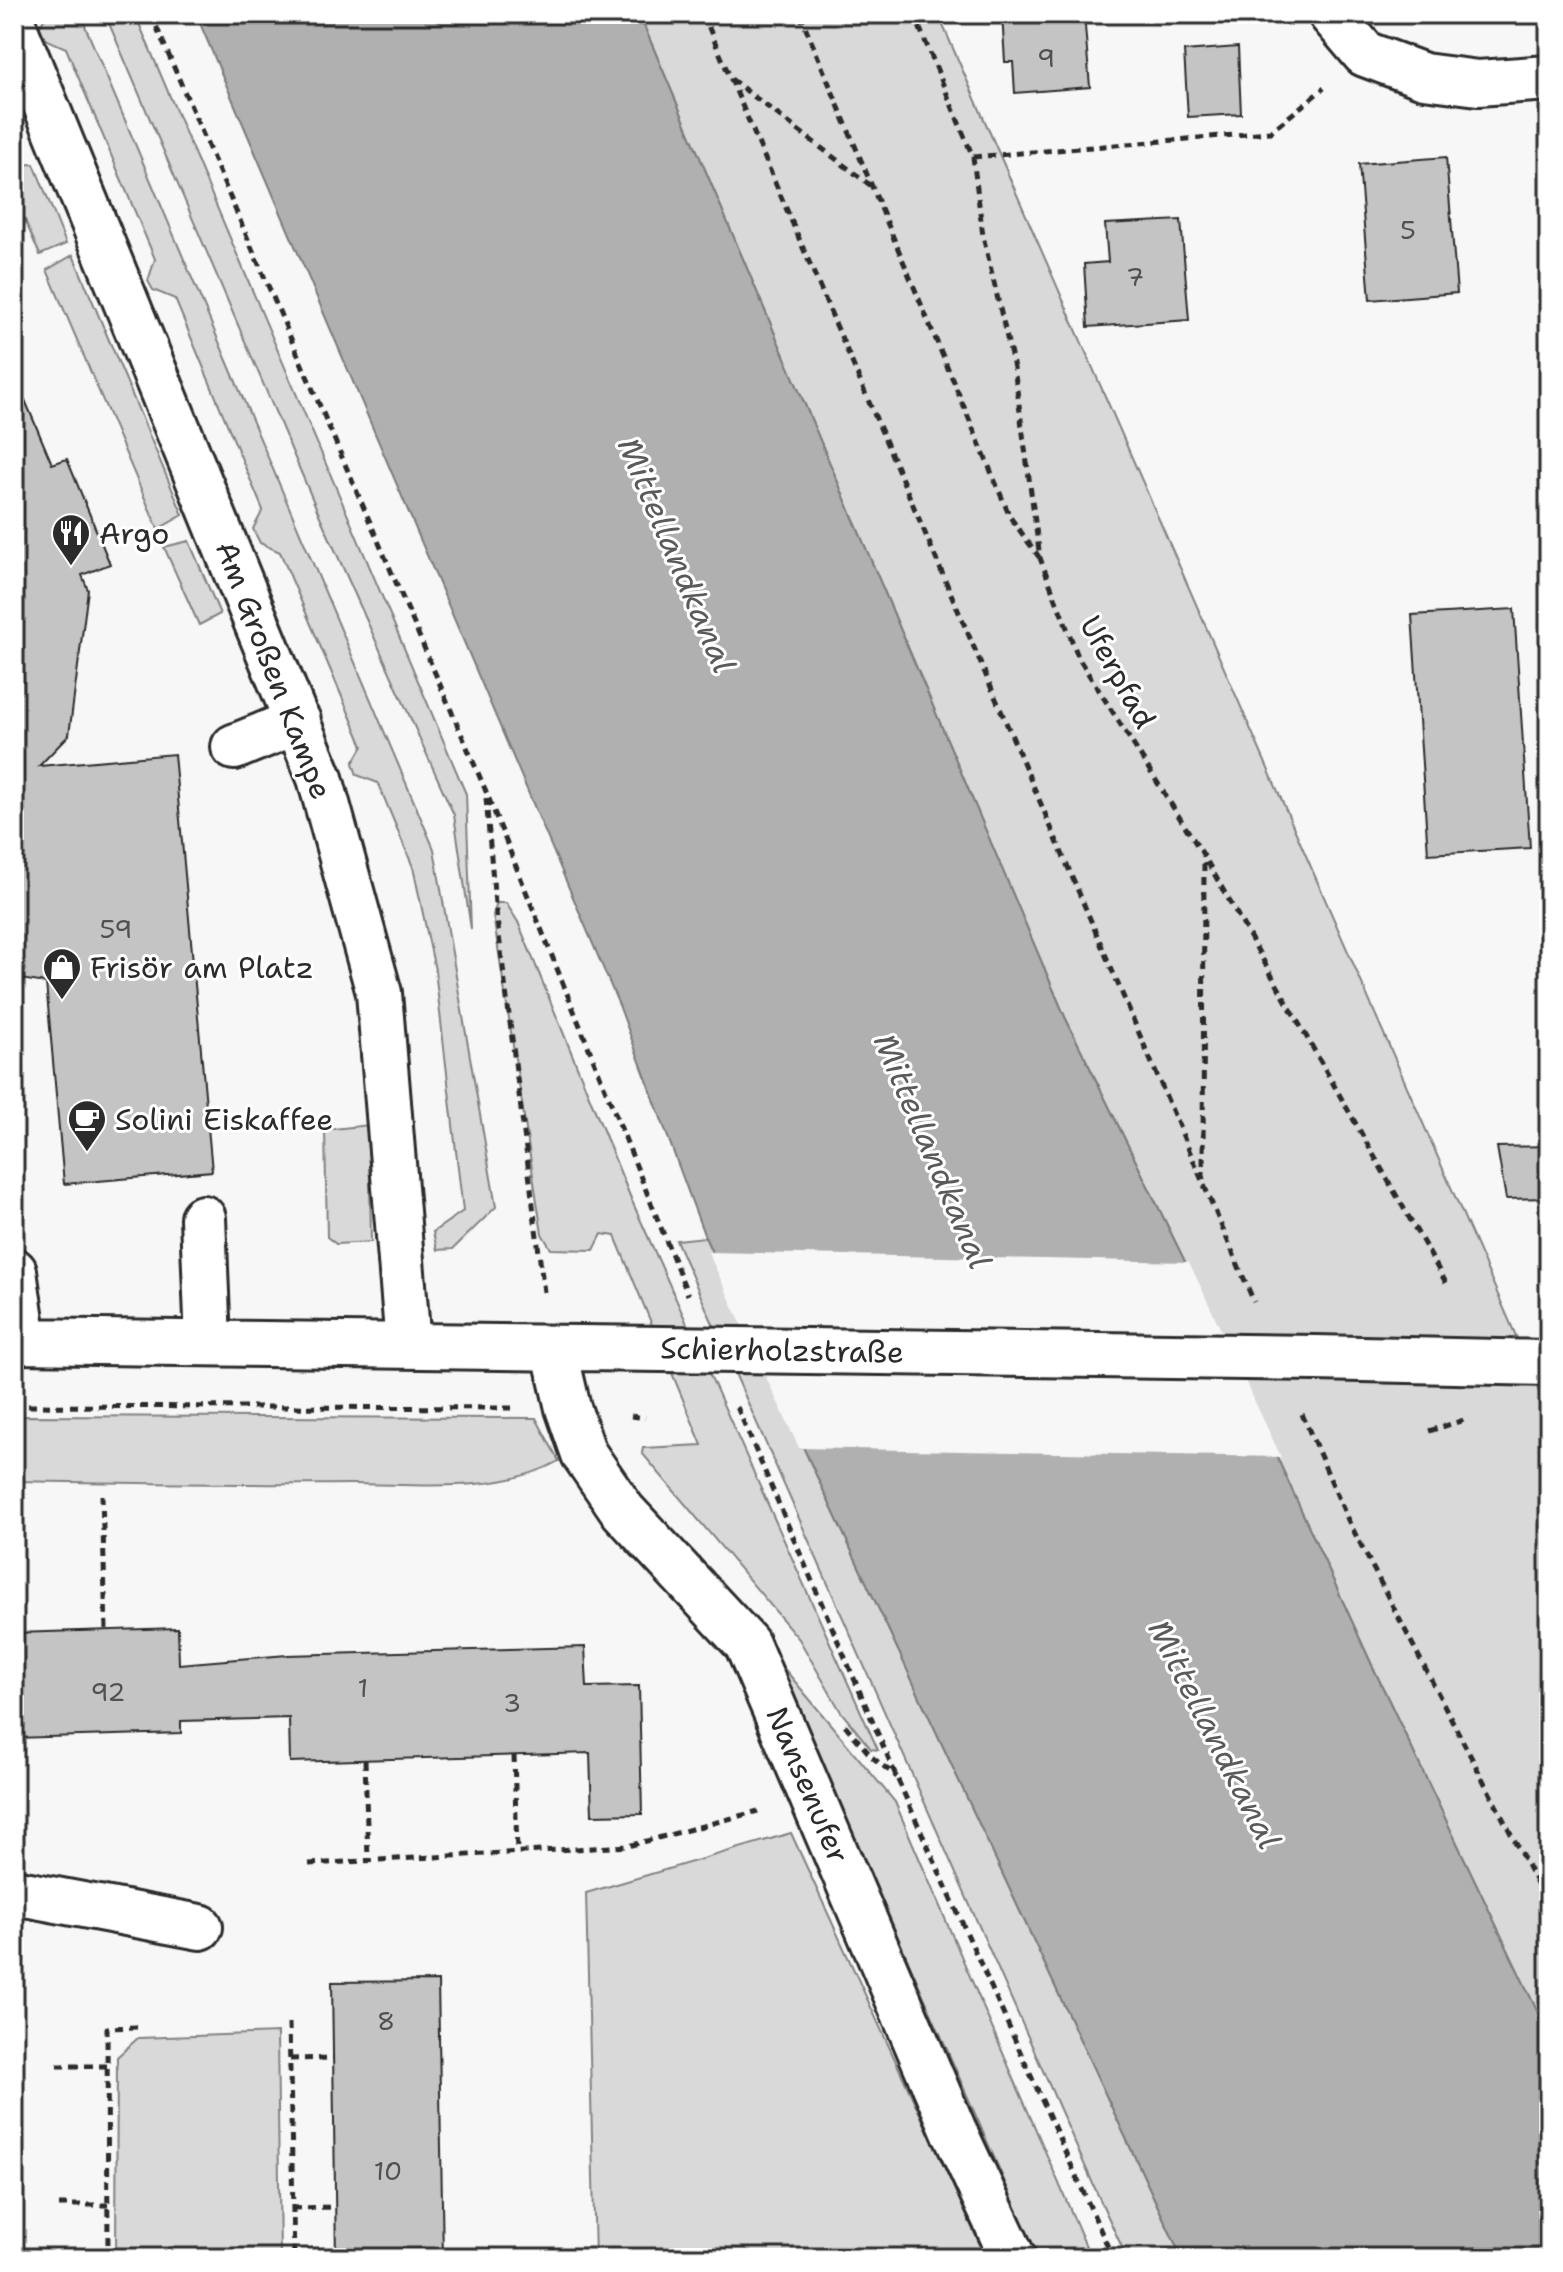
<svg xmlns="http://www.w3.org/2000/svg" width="1563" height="2272" font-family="'Shantell Sans',sans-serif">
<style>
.green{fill:#d9d9d9;stroke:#828282;stroke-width:2}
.water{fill:#b0b0b0;stroke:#7b7b7b;stroke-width:2}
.pier{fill:#f7f7f7}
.building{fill:#c4c4c4;stroke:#2b2b2b;stroke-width:2}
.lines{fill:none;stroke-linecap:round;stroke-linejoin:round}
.minor-casing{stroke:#2b2b2b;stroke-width:50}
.path{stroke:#2b2b2b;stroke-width:5;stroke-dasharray:8 6;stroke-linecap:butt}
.minor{stroke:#fff;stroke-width:44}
.minor-bridge-casing{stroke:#2b2b2b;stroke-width:50;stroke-linecap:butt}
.minor-bridge{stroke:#fff;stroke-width:44}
.labels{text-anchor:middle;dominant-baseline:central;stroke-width:6;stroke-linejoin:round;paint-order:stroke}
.number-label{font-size:26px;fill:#515151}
.poi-label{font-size:30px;fill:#2b2b2b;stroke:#fff;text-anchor:start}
.street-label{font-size:30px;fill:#2b2b2b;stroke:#fff}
.water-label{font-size:32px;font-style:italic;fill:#5a5a5a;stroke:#fff}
</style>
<rect width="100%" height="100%" fill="#f7f7f7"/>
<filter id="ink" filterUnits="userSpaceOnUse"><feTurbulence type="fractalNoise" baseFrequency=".0125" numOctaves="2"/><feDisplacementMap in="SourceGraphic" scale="16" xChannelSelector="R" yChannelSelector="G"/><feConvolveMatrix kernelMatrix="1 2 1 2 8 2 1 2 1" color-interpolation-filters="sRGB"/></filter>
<g filter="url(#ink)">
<path class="green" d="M 47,14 L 80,14 L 434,849 L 496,1207 L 453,1249 L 437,1250 L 433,1232 L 463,1211 L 435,970 L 413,867 L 378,783 L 357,775 L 353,763 L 363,746 L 280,552 L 260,543 L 253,529 L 263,510 L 175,299 L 153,290 L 148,281 L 155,259 L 66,48 L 43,38 L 39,28 Z
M 105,14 L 135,14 L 466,794 L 471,929 L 454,815 L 318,512 Z
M 639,14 L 938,14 L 1530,1368 L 1549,1420 L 1549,2036 L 1371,1663 L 1223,1339 L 1065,1017 Z
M 34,164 L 66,244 L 40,255 L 14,195 L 14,165 Z
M 73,255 L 183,515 L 158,529 L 47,270 Z
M 189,541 L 220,614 L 199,625 L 164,547 Z
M 497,903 L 506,903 L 518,922 L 632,1201 L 878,1750 L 871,1749 L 841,1712 L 799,1639 L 642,1453 L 643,1448 L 702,1445 L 615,1236 L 602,1234 L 594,1250 L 551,1249 L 542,1234 L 493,915 Z
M 369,1125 L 371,1242 L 336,1244 L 327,1237 L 325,1130 Z
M 705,1237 L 1182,2258 L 1127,2258 L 1097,2193 L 676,1240 Z
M 14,1416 L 536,1418 L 559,1461 C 498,1495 418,1484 350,1484 C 238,1485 126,1483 14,1481 Z
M 777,1660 L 895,1802 L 1091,2258 L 1038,2258 Z
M 791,1833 L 986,2258 L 595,2258 L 586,1893 Z
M 277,2033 L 280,2258 L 116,2258 L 117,2057 L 138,2038 Z"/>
<path class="water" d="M 196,14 L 639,14 L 1065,1017 L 1223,1339 L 1371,1663 L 1549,2036 L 1549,2258 L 1182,2258 L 705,1237 L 619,1005 Z"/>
<path class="pier" d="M 708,1252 L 1189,1262 L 1281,1457 L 799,1448 Z"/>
<path class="building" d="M 1002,14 L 1084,14 L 1090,87 L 1015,93 L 1013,62 L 1005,62 Z
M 1238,47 L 1241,114 L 1188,117 L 1184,51 Z
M 1446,157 L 1457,293 L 1370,300 L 1359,164 Z
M 1181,220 L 1189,320 L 1088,327 L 1084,264 L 1108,262 L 1105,224 Z
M 14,374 L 52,464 L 67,459 L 110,564 L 82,575 L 88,590 L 69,735 L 39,766 L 174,754 L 212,1171 L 64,1184 L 46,983 L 14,978 Z
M 1514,609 L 1530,848 L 1428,854 L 1412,615 Z
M 1549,1146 L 1549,1198 L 1506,1199 L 1497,1147 Z
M 178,1628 L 179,1664 L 287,1655 L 585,1647 L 587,1687 L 639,1686 L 642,1814 L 592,1815 L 590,1753 L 290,1762 L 289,1718 L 181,1721 L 181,1733 L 14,1738 L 14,1633 Z
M 438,1981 L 443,2258 L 336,2258 L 332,1982 Z"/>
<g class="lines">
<defs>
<path id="minor" d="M 1331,14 L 1365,54 L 1424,76 L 1478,83 L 1549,78
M 14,27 L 320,778 L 379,993 L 408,1345
M 234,747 L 298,721
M 203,1218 L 208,1343
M 14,1271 L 24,1341
M 14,1341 L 662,1349
M 554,1348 L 568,1408 L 584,1454 L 623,1511 L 747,1644 L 955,2133 L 1013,2258
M 1315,1358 L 1549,1363
M 14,1892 L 200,1927"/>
</defs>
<use href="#minor" class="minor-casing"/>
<path class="path" d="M 151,14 L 485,789 L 688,1295
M 703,14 L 1254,1302
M 800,14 L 1010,517 L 1039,557
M 914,14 L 973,157 L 983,236 L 1014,368 L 1040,558 L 1079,659 L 1204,856 L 1449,1288
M 731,79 L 870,185
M 973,157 L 1270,132 L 1324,88
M 486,798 L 495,904 L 544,1292
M 1203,1179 L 1204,857
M 14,1406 L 513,1408
M 737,1407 L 897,1778 L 1113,2258
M 1302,1414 L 1348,1520 L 1549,1907
M 631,1416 L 645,1418
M 1429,1431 L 1464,1420
M 1545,1467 L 1549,1481
M 102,1495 L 106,1630
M 845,1725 L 872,1757 L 897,1777
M 514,1755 L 517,1852
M 365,1760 L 368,1860
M 309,1864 L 628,1846 L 758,1811
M 289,2023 L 294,2258
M 290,2059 L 333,2058
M 57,2066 L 108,2066
M 59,2205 L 108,2205
M 293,2208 L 336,2207
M 108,2258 L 107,2028 L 140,2027"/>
<use href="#minor" class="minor"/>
<defs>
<path id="minor-bridge" d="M 662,1349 L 1315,1358"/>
</defs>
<use href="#minor-bridge" class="minor-bridge-casing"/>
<use href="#minor-bridge" class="minor-bridge"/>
</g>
</g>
<defs>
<symbol id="restaurant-pin" viewBox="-11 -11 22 30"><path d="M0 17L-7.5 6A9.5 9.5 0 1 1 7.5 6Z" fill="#2b2b2b" stroke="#fff"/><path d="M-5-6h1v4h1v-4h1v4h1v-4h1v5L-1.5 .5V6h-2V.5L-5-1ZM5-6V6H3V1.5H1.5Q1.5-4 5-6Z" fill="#fff"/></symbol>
<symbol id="shop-pin" viewBox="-11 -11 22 30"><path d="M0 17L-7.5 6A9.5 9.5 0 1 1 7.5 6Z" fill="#2b2b2b" stroke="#fff"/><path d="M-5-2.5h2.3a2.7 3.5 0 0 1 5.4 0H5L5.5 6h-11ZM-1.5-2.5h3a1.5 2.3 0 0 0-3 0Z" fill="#fff"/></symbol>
<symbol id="cafe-pin" viewBox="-11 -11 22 30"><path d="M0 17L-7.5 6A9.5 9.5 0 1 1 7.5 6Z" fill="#2b2b2b" stroke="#fff"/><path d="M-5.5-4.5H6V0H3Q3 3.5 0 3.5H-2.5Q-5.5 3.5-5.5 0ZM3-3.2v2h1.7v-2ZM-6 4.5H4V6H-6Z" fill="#fff"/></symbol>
</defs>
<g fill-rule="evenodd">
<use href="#restaurant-pin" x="49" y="511" width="44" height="60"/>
<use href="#shop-pin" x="40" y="945" width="44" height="60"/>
<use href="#cafe-pin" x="65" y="1097" width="44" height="60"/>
</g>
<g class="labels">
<g class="number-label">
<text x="1046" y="57">9</text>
<text x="1408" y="229">5</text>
<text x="1135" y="276">7</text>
<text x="116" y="928">59</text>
<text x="363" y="1687">1</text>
<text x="108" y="1691">92</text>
<text x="512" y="1702">3</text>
<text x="386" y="2020">8</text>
<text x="388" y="2170">10</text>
</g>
<g class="poi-label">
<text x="99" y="533">Argo</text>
<text x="90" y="967">Frisör am Platz</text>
<text x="115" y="1119">Solini Eiskaffee</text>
</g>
<g class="street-label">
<text transform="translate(274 670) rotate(69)">Am Großen Kampe</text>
<text transform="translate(1118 672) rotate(61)">Uferpfad</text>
<text transform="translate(782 1350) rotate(1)">Schierholzstraße</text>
<text transform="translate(808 1785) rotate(67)">Nansenufer</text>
</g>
<g class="water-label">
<text transform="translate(677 555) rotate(67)">Mittellandkanal</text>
<text transform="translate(933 1151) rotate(67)">Mittellandkanal</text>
<text transform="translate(1215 1734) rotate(63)">Mittellandkanal</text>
</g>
</g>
<rect width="1563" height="2272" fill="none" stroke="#fff" stroke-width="48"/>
<rect x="24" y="24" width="1515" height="2224" fill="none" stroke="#2b2b2b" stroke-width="3" filter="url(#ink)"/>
</svg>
